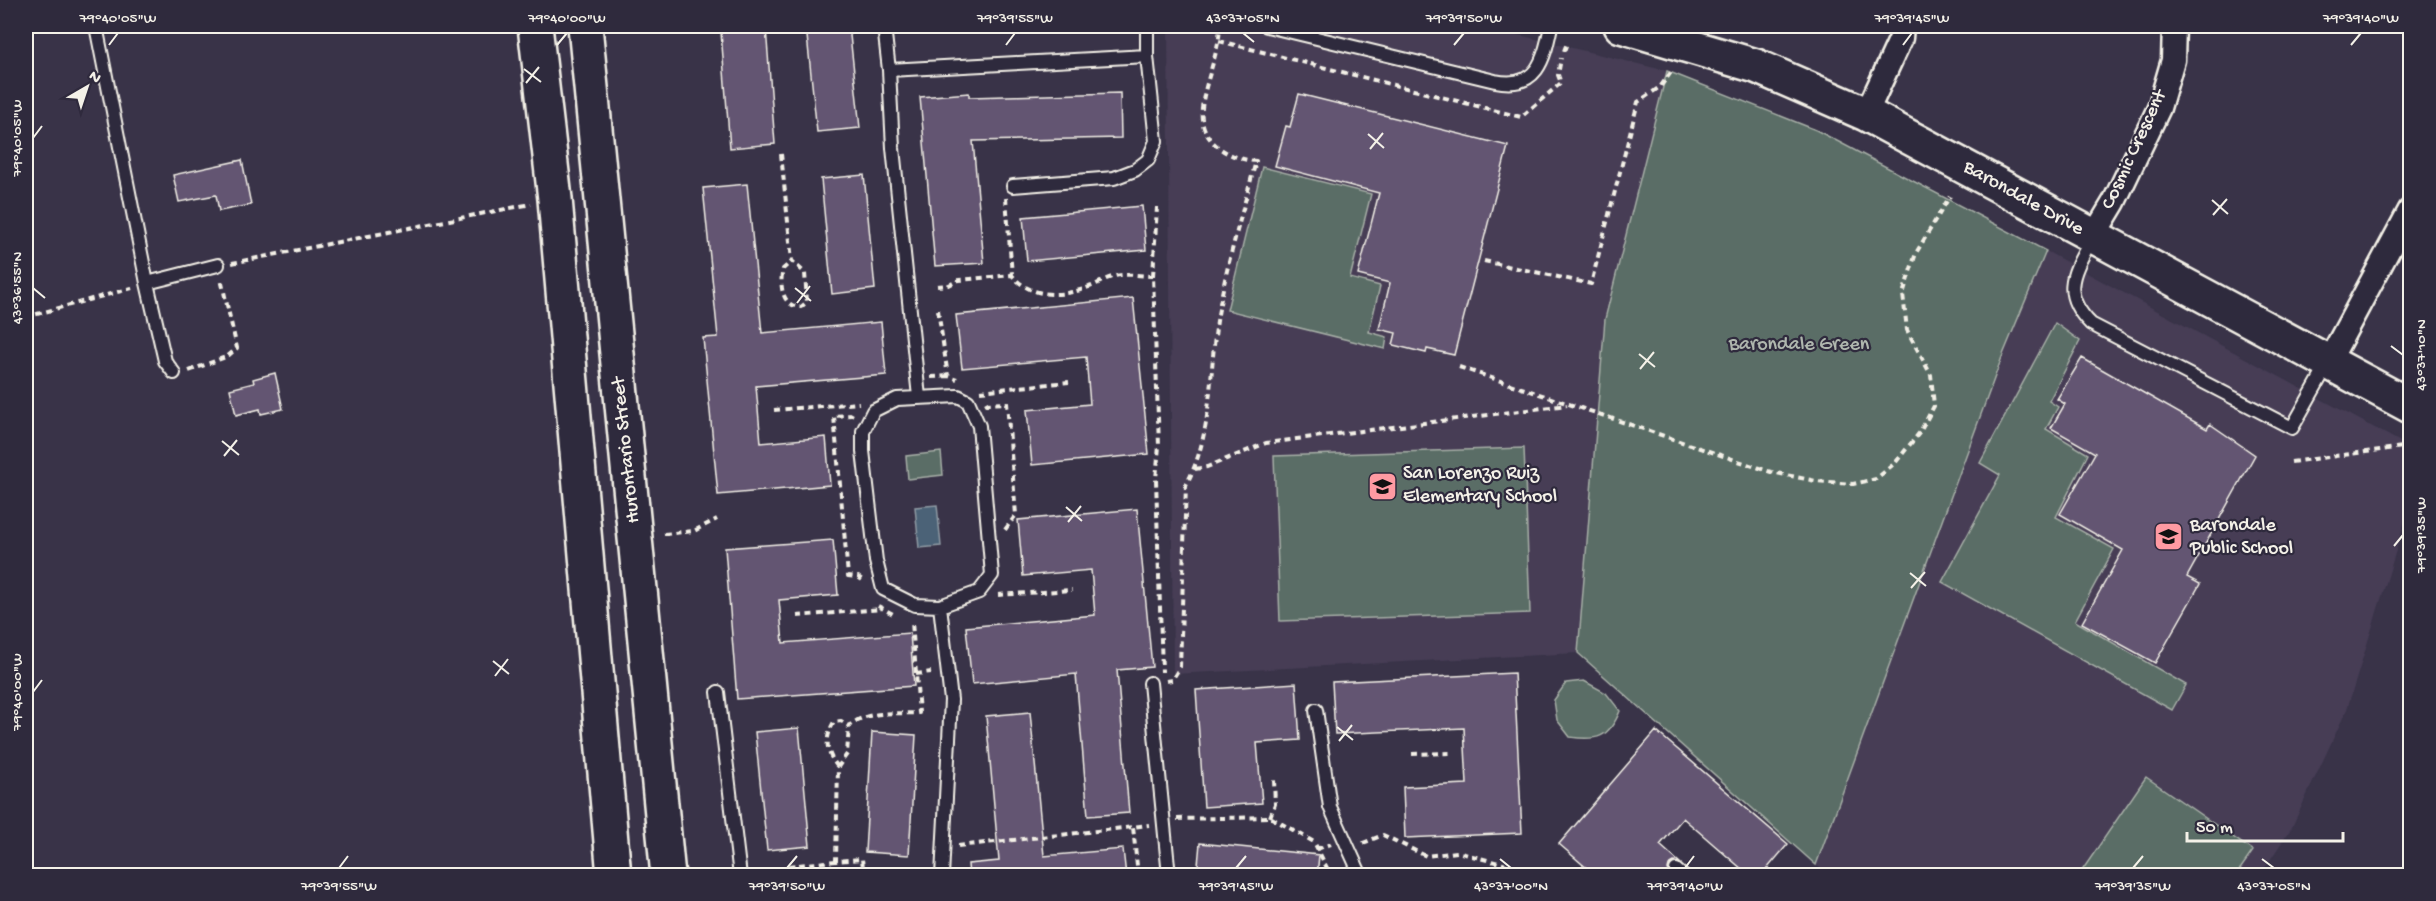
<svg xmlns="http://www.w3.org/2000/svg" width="2436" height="901" font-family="'Gochi Hand',sans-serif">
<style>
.built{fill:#463d55}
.green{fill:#5a6d66;stroke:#a7afa7;stroke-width:1.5}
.water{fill:#4c6277;stroke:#8f9ba4;stroke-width:1.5}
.building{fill:#635572;stroke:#f4f1e8;stroke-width:1.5}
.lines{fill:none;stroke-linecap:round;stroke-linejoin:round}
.lane-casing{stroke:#f4f1e8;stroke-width:16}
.street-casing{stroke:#f4f1e8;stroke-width:27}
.secondary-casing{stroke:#f4f1e8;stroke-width:38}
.primary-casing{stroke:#f4f1e8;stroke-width:38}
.path{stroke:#f4f1e8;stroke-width:4;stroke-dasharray:6 4.5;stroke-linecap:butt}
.lane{stroke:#2f2a3d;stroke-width:12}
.street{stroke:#2f2a3d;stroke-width:22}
.secondary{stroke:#2f2a3d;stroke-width:33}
.primary{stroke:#2f2a3d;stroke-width:33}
.ticks{fill:none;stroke:#f4f1e8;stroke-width:2}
.labels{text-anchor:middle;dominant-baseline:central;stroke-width:4.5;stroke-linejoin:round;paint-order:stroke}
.street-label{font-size:20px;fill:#f4f1e8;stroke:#2f2a3d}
.park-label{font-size:20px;fill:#afb6ae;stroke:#2f2a3d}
.poi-label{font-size:20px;fill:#f4f1e8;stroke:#2f2a3d;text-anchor:start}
.neatline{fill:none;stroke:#f4f1e8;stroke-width:2}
.ticks-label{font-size:15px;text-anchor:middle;fill:#f4f1e8}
</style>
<rect width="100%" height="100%" fill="#393348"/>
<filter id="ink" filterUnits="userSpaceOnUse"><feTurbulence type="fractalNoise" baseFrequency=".0167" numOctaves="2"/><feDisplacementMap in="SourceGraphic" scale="12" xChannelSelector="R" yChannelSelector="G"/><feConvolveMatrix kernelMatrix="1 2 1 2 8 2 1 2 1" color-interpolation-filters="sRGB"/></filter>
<g filter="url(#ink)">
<path class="built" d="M 1168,26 L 1482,26 L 1667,71 L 1605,319 L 1578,653 L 1173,674 Z
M 2046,251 L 2410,447 L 2410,505 L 2347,709 L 2292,827 L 2260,875 L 1829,876 L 1816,865 L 2002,357 Z"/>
<path class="green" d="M 1667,71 L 1816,130 L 2046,251 L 2002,357 L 1816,865 L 1578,653 L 1605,319 Z
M 1262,167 L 1371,194 L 1350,278 L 1380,286 L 1369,332 L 1387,337 L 1385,349 L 1227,310 Z
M 2055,323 L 2080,341 L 2049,401 L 2058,407 L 2046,429 L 2088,454 L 2056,517 L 2114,549 L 2075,621 L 2186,685 L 2172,710 L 1942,582 L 2000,475 L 1980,463 Z
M 1524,448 L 1530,613 L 1280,621 L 1274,456 Z
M 941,452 L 943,475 L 908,479 L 906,456 Z
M 1584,681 L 1606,693 L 1620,711 C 1609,738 1597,741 1570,737 L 1557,720 L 1554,700 L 1566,683 Z
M 2146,777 L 2253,851 L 2236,875 L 2079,875 Z"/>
<path class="water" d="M 937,505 L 941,546 L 919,548 L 915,507 Z"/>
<path class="building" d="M 806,26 L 849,26 L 860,128 L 817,132 Z
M 766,28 L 775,144 L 730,148 L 721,32 Z
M 969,93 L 969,97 L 1120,93 L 1121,138 L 973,141 L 984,263 L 935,266 L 920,97 Z
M 1299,94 L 1508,146 L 1454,355 L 1427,349 L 1426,353 L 1393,345 L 1396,333 L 1379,329 L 1390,283 L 1358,275 L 1379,193 L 1275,166 L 1286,126 L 1290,127 Z
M 242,160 L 251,205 L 219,211 L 216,195 L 179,202 L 173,175 Z
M 864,175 L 875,289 L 832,294 L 821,179 Z
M 747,184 L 762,333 L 881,322 L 886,375 L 756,386 L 761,443 L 826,437 L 830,485 L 718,495 L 703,338 L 718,337 L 703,188 Z
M 1142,206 L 1146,250 L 1027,261 L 1023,217 Z
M 1133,298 L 1149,454 L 1032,465 L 1027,410 L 1090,404 L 1086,357 L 962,368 L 956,315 Z
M 2082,358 L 2207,429 L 2210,424 L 2255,455 L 2187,577 L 2200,584 L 2155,663 L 2082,623 L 2123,550 L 2060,514 L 2095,453 L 2051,428 L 2065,404 L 2057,399 Z
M 275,373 L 283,409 L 261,414 L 260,409 L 236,415 L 230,389 L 254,383 L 253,379 Z
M 1137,509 L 1152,667 L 1117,670 L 1129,813 L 1088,816 L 1076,674 L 972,684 L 966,627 L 1095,615 L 1091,570 L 1023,576 L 1018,520 Z
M 833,540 L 838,595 L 779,600 L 783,643 L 910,633 L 914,686 L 737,699 L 725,548 Z
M 1514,673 L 1522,833 L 1405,838 L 1403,787 L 1467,784 L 1464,728 L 1335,734 L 1332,682 Z
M 1296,683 L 1300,740 L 1257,743 L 1262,803 L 1204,807 L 1196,690 Z
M 1030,712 L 1044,856 L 1123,849 L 1126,876 L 969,876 L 968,864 L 999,861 L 986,716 Z
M 799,728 L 810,846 L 767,850 L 755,732 Z
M 1656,731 L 1788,844 L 1761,876 L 1750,876 L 1683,818 L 1660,845 L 1680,863 L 1674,862 L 1669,865 L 1668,869 L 1670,876 L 1596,876 L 1559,844 Z
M 872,732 L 916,735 L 909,855 L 865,852 Z
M 1200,843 L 1319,855 L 1317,876 L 1197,876 Z"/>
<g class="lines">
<defs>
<path id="lane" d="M 96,26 L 147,283 L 165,361 L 174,373
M 884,26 L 889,70 L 893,148 L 919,397
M 1267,26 L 1495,81 C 1538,90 1544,59 1551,26
M 889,70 L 1147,56
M 1013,186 L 1114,178 L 1135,170 L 1148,160 L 1156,141 L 1147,56 L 1147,26
M 2092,238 C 2074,272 2059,292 2091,324 L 2292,428 L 2328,364
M 147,283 L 218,265
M 958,396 L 968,401 L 979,426 L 992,575 L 979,592 L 940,606 L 915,605 L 883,589 L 876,561 L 863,451 L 863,431 L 873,411 L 897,399 Z
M 940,606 L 951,700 L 942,876
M 1150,683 L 1169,876
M 718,692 L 740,876
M 1316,710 L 1330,807 L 1361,876
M 1676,870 L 1683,876"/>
<path id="street" d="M 1866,114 L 1901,38 L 1902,26
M 2093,237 L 2114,202 L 2159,108 L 2173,60 L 2174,26
M 2329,361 L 2410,210"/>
<path id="secondary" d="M 1621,26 L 1756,66 L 1866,114 L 2410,406"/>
<path id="primary" d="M 535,26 L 555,199 L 614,876
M 585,26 L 668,876"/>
</defs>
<use href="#lane" class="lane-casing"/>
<use href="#street" class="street-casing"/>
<use href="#secondary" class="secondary-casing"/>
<use href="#primary" class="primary-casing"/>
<path class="path" d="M 682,32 L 687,26
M 1219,41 L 1521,117 L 1561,83 L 1558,75 L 1561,58
M 1564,51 L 1567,43
M 781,154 L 792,261 L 805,273 L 807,302 L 801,307 C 782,307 779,285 783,269 L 792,261
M 1006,198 L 1012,275
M 1157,207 L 1153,276 L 1159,446 L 1156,479 L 1162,672
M 1484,261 L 1591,284 L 1638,102 L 1660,87 L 1672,71
M 232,263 L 531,204
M 937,286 L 949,285 L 959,280 L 1012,275 C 1031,299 1063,297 1089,287 C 1098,284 1106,278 1115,276 C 1127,273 1141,276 1153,276
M 938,310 L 948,376 L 957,379
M 26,317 L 132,288
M 1459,367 L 1771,472 L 1816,481 L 1853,484 L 1876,479 L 1896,462 L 1920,432 L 1934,406 L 1931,375 L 1907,330 L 1903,294 L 1916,253 L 1950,196
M 189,371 L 228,356 L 237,348 L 221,279
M 931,377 L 948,376
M 980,391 L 1069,382
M 986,402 L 987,404 L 1007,403 L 1016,515 L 1004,531
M 774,410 L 859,403
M 852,413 L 851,415 L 834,416 L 848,576 L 858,577 L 865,582
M 2291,462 L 2410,446
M 1195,469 L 1207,467 L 1266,443 L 1567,405
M 664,534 L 694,531 L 717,519
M 998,595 L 1072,590
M 878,606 L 893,614
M 797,616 L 881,609
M 916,674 L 931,672
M 1166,681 L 1172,680 L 1180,667 L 1186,485 C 1215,431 1208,367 1219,309 C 1228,259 1243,210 1256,161 C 1228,159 1198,141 1202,108 C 1205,80 1219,54 1220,26
M 1412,754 L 1453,753
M 838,767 C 826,753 824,739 834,722 L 841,721 L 849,726
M 1270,817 L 1275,804 L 1274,780
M 1177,819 L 1270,817 L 1314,842 L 1331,876
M 1363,843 L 1383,835 L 1426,856 L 1457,852 L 1514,867
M 958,846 L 1133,827
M 1317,849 L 1331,844
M 789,876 L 788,866 L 836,861
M 864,876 L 862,859 L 836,861 L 838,767 L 847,754 L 849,726 C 867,710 896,714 919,713 L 912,622
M 1138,876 L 1133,827 L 1149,825"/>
<use href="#lane" class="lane"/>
<use href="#street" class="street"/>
<use href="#secondary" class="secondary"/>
<use href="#primary" class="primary"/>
</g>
</g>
<path class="ticks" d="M 1243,33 L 1254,42M 109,45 L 118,33M 557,45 L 567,33M 1006,45 L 1015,33M 1454,45 L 1464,33M 1903,45 L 1912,33M 2351,45 L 2361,33M 524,69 L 541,82M 526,83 L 539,67M 1368,134 L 1384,148M 33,138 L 42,126M 1370,149 L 1383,133M 2212,200 L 2228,214M 2213,215 L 2227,199M 33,288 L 45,298M 795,288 L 811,301M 797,303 L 810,286M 2391,346 L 2403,355M 1639,354 L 1655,367M 1640,369 L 1654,352M 222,441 L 239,455M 224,456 L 237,440M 1066,507 L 1082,521M 1068,522 L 1081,506M 2394,546 L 2403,535M 1910,573 L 1926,586M 1911,588 L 1925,572M 493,661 L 509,674M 495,676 L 508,659M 33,692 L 42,680M 1337,727 L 1353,740M 1339,741 L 1352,725M 1500,859 L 1511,868M 2262,859 L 2274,868M 339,868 L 348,856M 787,868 L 797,856M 1236,868 L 1246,856M 1685,868 L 1694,856M 2133,868 L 2143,856"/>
<defs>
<symbol id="school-square" viewBox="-11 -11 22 22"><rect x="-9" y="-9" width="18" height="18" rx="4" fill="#ff9aa2" stroke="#2f2a3d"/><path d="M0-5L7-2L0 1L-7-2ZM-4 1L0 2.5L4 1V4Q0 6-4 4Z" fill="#111"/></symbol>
</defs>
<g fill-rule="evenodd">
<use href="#school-square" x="1366" y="470" width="33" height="33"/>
<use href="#school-square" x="2152" y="520" width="33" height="33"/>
</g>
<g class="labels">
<g class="street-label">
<text transform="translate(2135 150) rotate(-65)">Cosmic Crescent</text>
<text transform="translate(2023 199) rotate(29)">Barondale Drive</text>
<text transform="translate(627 450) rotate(-96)">Hurontario Street</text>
</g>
<g class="park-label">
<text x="1799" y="345">Barondale Green</text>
</g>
<g class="poi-label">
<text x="1403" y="474">San Lorenzo Ruiz<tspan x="1403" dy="23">Elementary School</tspan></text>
<text x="2190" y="526">Barondale<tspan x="2190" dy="23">Public School</tspan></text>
</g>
</g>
<rect width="2436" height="901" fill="none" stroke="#2f2a3d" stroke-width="66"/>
<g transform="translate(87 87) rotate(39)" stroke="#2f2a3d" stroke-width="4.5" paint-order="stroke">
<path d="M0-4.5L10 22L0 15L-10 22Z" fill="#f4f1e8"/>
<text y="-9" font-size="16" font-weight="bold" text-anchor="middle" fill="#f4f1e8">N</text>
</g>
<path d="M2187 832v9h156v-9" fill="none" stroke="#f4f1e8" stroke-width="3"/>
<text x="2196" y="832" font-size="18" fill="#f4f1e8" stroke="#2f2a3d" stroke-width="4.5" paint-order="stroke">50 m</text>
<rect x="33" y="33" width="2370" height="835" class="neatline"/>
<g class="ticks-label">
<text x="118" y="22">79°40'05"W</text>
<text x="567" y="22">79°40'00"W</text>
<text x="1015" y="22">79°39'55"W</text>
<text x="1243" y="22">43°37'05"N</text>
<text x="1464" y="22">79°39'50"W</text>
<text x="1912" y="22">79°39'45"W</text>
<text x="2361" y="22">79°39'40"W</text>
<text transform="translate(16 138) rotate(-90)" y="5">79°40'05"W</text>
<text transform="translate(16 288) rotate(-90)" y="5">43°36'55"N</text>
<text transform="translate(2420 355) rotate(-90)" y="5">43°37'10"N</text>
<text transform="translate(2420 535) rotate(-90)" y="5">79°39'35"W</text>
<text transform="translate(16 692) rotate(-90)" y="5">79°40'00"W</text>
<text x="339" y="890">79°39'55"W</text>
<text x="787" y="890">79°39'50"W</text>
<text x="1236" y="890">79°39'45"W</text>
<text x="1511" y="890">43°37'00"N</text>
<text x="1685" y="890">79°39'40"W</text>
<text x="2133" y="890">79°39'35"W</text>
<text x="2274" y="890">43°37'05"N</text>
</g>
</svg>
